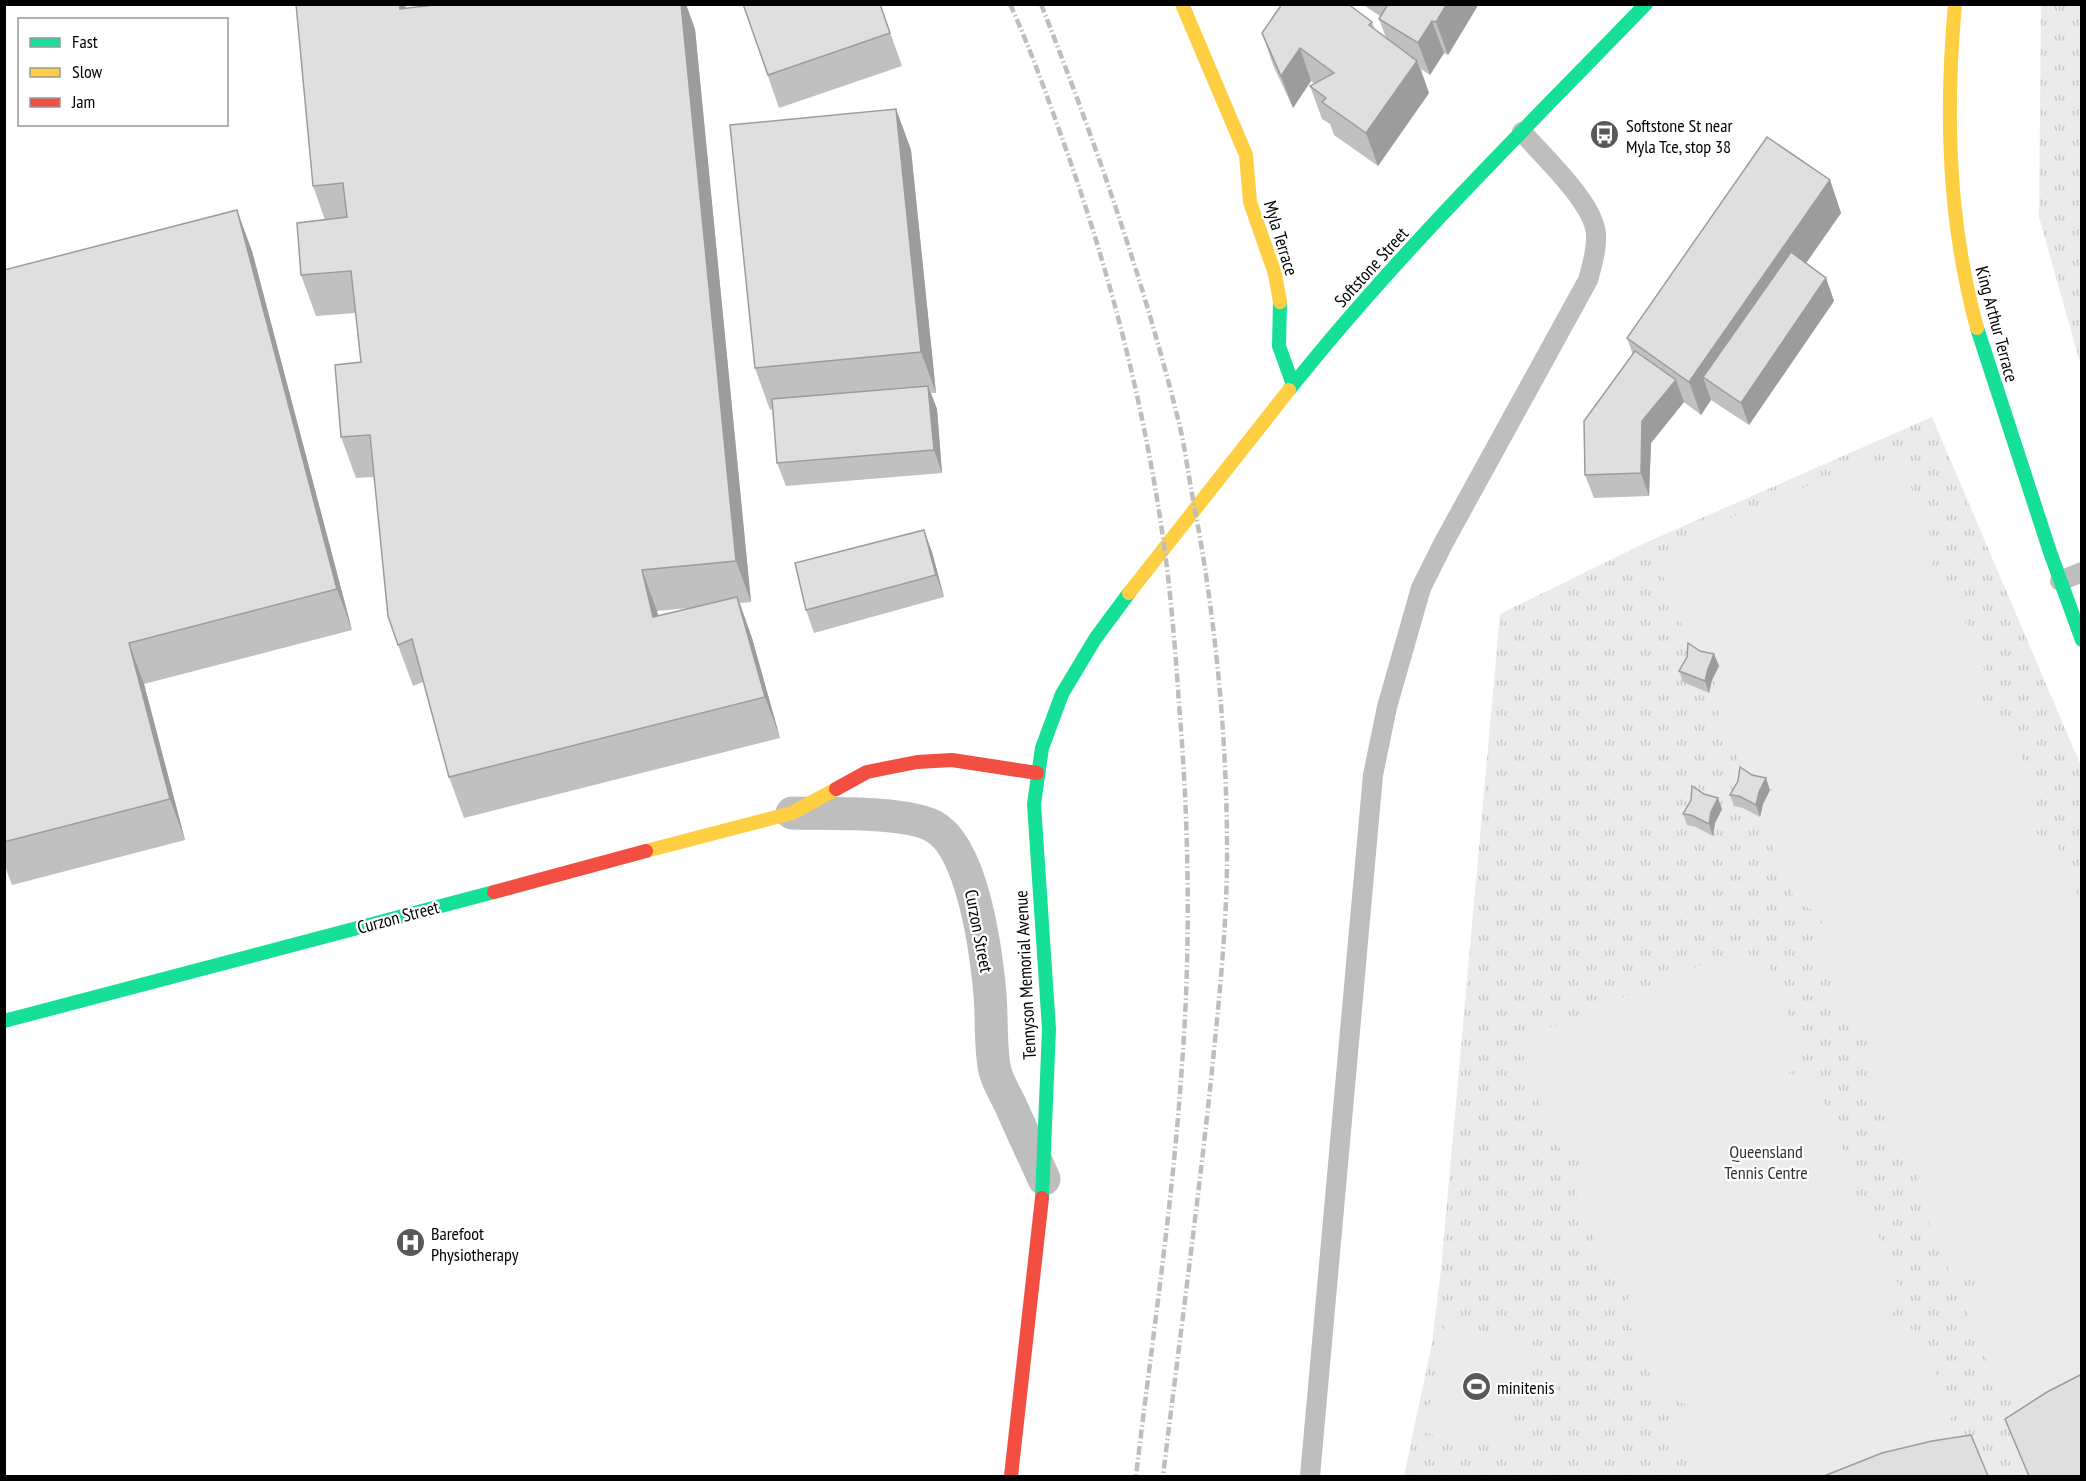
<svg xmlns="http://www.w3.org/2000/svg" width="2086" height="1481" font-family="'PT Sans Narrow',sans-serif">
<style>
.park{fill:url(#park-tufts)}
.pitch{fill:#ebebeb}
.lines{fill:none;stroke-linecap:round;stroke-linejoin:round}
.lane{stroke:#bebebe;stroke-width:20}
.street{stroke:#bebebe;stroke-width:33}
.fast{stroke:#16e098;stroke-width:14}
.slow{stroke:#ffcf43;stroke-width:14}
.jam{stroke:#f24e42;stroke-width:14}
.rail{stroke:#bebebe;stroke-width:4.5;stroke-dasharray:9 3 1.5 3;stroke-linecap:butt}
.wall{fill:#c0c0c0;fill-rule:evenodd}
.shaded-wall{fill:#9c9c9c}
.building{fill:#dfdfdf;stroke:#9c9c9c;stroke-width:1.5}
.labels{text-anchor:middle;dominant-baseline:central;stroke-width:4.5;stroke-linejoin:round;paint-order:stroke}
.poi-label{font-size:18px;fill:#000;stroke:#fff;text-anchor:start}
.street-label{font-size:18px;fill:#000;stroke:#fff}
.park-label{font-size:18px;fill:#323232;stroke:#fff}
</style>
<defs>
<pattern id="park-tufts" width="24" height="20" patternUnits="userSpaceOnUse" patternTransform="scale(1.5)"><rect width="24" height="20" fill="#ebebeb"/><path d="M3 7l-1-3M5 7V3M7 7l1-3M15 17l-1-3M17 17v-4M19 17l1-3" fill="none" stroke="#c8c8c8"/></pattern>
</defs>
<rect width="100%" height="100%" fill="#fff"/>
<path class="park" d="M 2041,5 L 2081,5 L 2081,366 L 2039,217 Z
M 1932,417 L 2081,766 L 2081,1476 L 1404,1476 L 1432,1343 L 1441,1269 L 1500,614 L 1647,542 Z"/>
<path class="pitch" d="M 1872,459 L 1905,472 L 1937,552 L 1925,582 L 1955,596 L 1987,676 L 1976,706 L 2005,719 L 2038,799 L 2027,829 L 2056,843 L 2081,902 L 2082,946 L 2079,952 L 2082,953 L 2081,1385 L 2029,1407 L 2003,1397 L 1967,1312 L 1979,1283 L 1950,1273 L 1915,1188 L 1925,1162 L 1928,1160 L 1900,1151 L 1865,1065 L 1877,1037 L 1850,1027 L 1815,941 L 1825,915 L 1796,903 L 1761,819 L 1774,790 L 1746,779 L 1711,693 L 1723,666 L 1695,656 L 1660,569 L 1670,543 Z
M 1737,950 L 1768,963 L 1801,1045 L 1789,1073 L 1817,1085 L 1852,1171 L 1839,1196 L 1868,1210 L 1901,1291 L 1890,1320 L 1919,1332 L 1953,1414 L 1942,1442 L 1860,1476 L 1694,1476 L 1676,1432 L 1687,1405 L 1659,1395 L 1623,1309 L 1635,1282 L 1608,1272 L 1573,1186 L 1585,1159 L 1558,1147 L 1523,1061 L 1532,1035 Z
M 1445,1323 L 1528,1340 L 1506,1449 L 1424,1433 Z"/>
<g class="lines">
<path class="lane" d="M 2060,581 L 2082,572
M 1310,1476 L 1373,775 L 1387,707 L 1421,588 L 1444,542 L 1588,280 C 1592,265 1597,250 1596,234 C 1594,203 1543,156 1522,132"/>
<path class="street" d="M 792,813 C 827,814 904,811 933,826 C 973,847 986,951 990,994 C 992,1017 990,1050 995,1071 C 998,1082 1005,1094 1010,1104 C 1021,1129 1033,1154 1044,1179"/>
<path class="fast" d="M 1280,302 L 1279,346 L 1293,385
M 1977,328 L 2050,552 L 2082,640
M 1289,390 C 1398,253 1524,130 1646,4
M 4,1021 L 494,892
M 1042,1198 L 1049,1029 L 1034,804 L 1042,748 L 1062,694 L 1095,639 L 1129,593"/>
<path class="slow" d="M 1182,4 L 1246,155 L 1250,202 L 1275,274 L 1280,302
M 1955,4 C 1945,114 1948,221 1977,328
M 1129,593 L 1289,390
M 646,851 L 792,813 L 836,789"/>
<path class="jam" d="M 836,789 L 867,772 L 917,762 L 952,760 L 1037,773
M 494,892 L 646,851
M 1011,1476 L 1042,1198"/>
<path class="rail" d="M 1010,4 C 1030,48 1046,93 1062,138 C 1107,263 1141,392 1161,524 C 1170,583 1175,644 1179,704 C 1189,823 1191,945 1182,1065 C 1173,1202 1152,1340 1136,1476
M 1041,4 C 1095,141 1145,284 1180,427 C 1185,449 1188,472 1192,494 C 1214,607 1226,723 1227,839 C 1228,919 1219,1000 1211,1080 C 1197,1212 1179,1344 1163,1476"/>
</g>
<path class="wall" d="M 743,4 L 880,4 L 902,66 L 779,108 Z
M 1279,4 L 1340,4 L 1372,22 L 1375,30 L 1386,38 L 1379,19 L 1380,16 L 1362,4 L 1476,4 L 1477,7 L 1448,55 L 1444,53 L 1430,75 L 1421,69 L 1429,93 L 1378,166 L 1334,135 L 1330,124 L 1322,119 L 1310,86 L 1315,84 L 1311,81 L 1293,108 L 1273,65 L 1262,33 L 1281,6 Z
M 406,9 L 695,29 L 751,602 L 740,603 L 752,638 L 780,738 L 464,818 L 449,777 L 423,682 L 413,686 L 398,645 L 374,477 L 356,478 L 341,437 L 361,362 L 356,313 L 316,316 L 301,275 L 325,220 L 313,186 ZM 689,608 L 658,616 L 657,611 Z
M 896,109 L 911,150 L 936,393 L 931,393 L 937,409 L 942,473 L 786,486 L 777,463 L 773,409 L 770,410 L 755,368 Z
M 1830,180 L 1841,213 L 1806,263 L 1826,278 L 1834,301 L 1749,425 L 1711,400 L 1701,415 L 1684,402 L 1651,443 L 1649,496 L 1594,498 L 1585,475 L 1633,355 L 1627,338 Z
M 252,251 L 352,630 L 144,684 L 185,840 L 12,885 L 4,864 L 4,270 Z
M 932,552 L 944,597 L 814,633 L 806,610 Z
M 1719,666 L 1712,680 L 1709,693 L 1683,682 L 1679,671 Z
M 1770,790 L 1763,804 L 1760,817 L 1743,808 L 1734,806 L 1730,795 Z
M 1722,809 L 1715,823 L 1713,836 L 1696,827 L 1687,825 L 1683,814 Z"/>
<path class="shaded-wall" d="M 399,4 L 405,4 L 415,51 L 400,9 Z
M 681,4 L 686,4 L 695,29 L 751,602 L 736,561 Z
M 1447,4 L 1476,4 L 1477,7 L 1448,55 L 1436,22 Z
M 1432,21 L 1444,53 L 1430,75 L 1418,43 Z
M 1300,48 L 1311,81 L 1293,108 L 1281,76 Z
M 1417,61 L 1429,93 L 1378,166 L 1366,133 Z
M 896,109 L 911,150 L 936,393 L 921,352 Z
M 1830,180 L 1841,213 L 1719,388 L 1703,377 L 1711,400 L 1701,415 L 1689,382 Z
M 237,210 L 252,251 L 352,630 L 337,589 Z
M 1826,278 L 1834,301 L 1749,425 L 1741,403 Z
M 1676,380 L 1684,402 L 1651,443 L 1649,496 L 1641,473 L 1642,421 Z
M 928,386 L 937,409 L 942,473 L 934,450 Z
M 924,530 L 932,552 L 944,597 L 936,575 Z
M 642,570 L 657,611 L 668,658 L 653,617 Z
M 737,597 L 752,638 L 780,738 L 765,697 Z
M 129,643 L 144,684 L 185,840 L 170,799 Z
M 1714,654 L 1719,666 L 1712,680 L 1709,693 L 1705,681 L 1708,669 Z
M 1766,778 L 1770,790 L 1763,804 L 1760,817 L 1756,805 L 1759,792 Z
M 1718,798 L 1722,809 L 1715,823 L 1713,836 L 1709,824 L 1711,812 Z"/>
<path class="building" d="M 296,4 L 399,4 L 400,9 L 443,4 L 681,4 L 736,561 L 642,570 L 653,617 L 737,597 L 765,697 L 449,777 L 412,639 L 398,645 L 388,616 L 370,435 L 341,437 L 335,365 L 361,362 L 351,271 L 301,275 L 297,223 L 347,217 L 343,183 L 313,186 Z
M 743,4 L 880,4 L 890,33 L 768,75 Z
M 1282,4 L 1348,4 L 1372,22 L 1369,25 L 1417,61 L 1366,133 L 1322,102 L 1326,98 L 1310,86 L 1334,73 L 1300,48 L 1281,76 L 1262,33 Z
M 1388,4 L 1447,4 L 1436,22 L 1432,21 L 1418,43 L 1379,19 Z
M 896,109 L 921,352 L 755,368 L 730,125 Z
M 1767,137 L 1830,180 L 1689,382 L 1627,338 Z
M 237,210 L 337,589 L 129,643 L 170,799 L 4,842 L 4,270 Z
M 1791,252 L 1826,278 L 1741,403 L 1703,377 Z
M 1635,351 L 1676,380 L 1642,421 L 1641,473 L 1585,475 L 1584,421 Z
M 928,386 L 934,450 L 777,463 L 772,399 Z
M 924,530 L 936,575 L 806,610 L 795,563 Z
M 1688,643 L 1700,651 L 1714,654 L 1708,669 L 1705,681 L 1679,671 L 1687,657 Z
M 1740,767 L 1752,775 L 1766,778 L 1759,792 L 1756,805 L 1739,796 L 1730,795 L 1738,781 Z
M 1692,786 L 1704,794 L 1718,798 L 1711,812 L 1709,824 L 1691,815 L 1683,814 L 1691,800 Z
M 2082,1374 L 2082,1476 L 2029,1476 L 2005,1419 L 2047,1392 Z
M 1971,1435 L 1988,1476 L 1824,1476 L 1882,1453 L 1932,1441 Z"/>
<defs>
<symbol id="bus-disc" viewBox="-11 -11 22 22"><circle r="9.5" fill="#595959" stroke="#fff"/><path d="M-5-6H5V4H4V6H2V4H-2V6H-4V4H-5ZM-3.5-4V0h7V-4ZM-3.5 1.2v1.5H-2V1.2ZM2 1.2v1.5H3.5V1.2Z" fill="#fff"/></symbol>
<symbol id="hospital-disc" viewBox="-11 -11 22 22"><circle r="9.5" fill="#595959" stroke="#fff"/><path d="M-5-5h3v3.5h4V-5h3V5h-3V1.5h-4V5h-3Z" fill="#fff"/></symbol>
<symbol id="stadium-disc" viewBox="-11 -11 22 22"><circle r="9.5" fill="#595959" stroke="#fff"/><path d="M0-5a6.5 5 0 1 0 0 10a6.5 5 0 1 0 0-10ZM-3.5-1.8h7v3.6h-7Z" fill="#fff"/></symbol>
</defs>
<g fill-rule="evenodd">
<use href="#bus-disc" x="1588" y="118" width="33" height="33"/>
<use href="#hospital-disc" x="394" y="1226" width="33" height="33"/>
<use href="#stadium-disc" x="1460" y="1370" width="33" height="33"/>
</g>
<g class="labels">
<g class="poi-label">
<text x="1626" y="125">Softstone St near<tspan x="1626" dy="21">Myla Tce, stop 38</tspan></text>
<text x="431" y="1233">Barefoot<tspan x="431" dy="21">Physiotherapy</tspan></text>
<text x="1497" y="1387">minitenis</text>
</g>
<g class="street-label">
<text transform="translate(1281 238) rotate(73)">Myla Terrace</text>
<text transform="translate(1371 267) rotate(-48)">Softstone Street</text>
<text transform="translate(1997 324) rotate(75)">King Arthur Terrace</text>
<text transform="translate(398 917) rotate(-15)">Curzon Street</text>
<text transform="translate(979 931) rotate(79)">Curzon Street</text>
<text transform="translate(1025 975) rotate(-93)">Tennyson Memorial Avenue</text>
</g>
<g class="park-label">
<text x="1766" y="1151">Queensland<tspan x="1766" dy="21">Tennis Centre</tspan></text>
</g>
</g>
<rect width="2086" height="1481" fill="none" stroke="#000000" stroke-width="12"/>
<rect x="18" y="18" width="210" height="108" fill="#ffffff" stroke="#999999" stroke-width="1.5"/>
<rect x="30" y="38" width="30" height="9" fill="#16e098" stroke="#999999" stroke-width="1.5"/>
<text x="72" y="48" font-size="18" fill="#000000">Fast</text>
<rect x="30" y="68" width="30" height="9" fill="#ffcf43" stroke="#999999" stroke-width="1.5"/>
<text x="72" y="78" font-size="18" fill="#000000">Slow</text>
<rect x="30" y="98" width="30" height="9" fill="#f24e42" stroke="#999999" stroke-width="1.5"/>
<text x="72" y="108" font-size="18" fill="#000000">Jam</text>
</svg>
